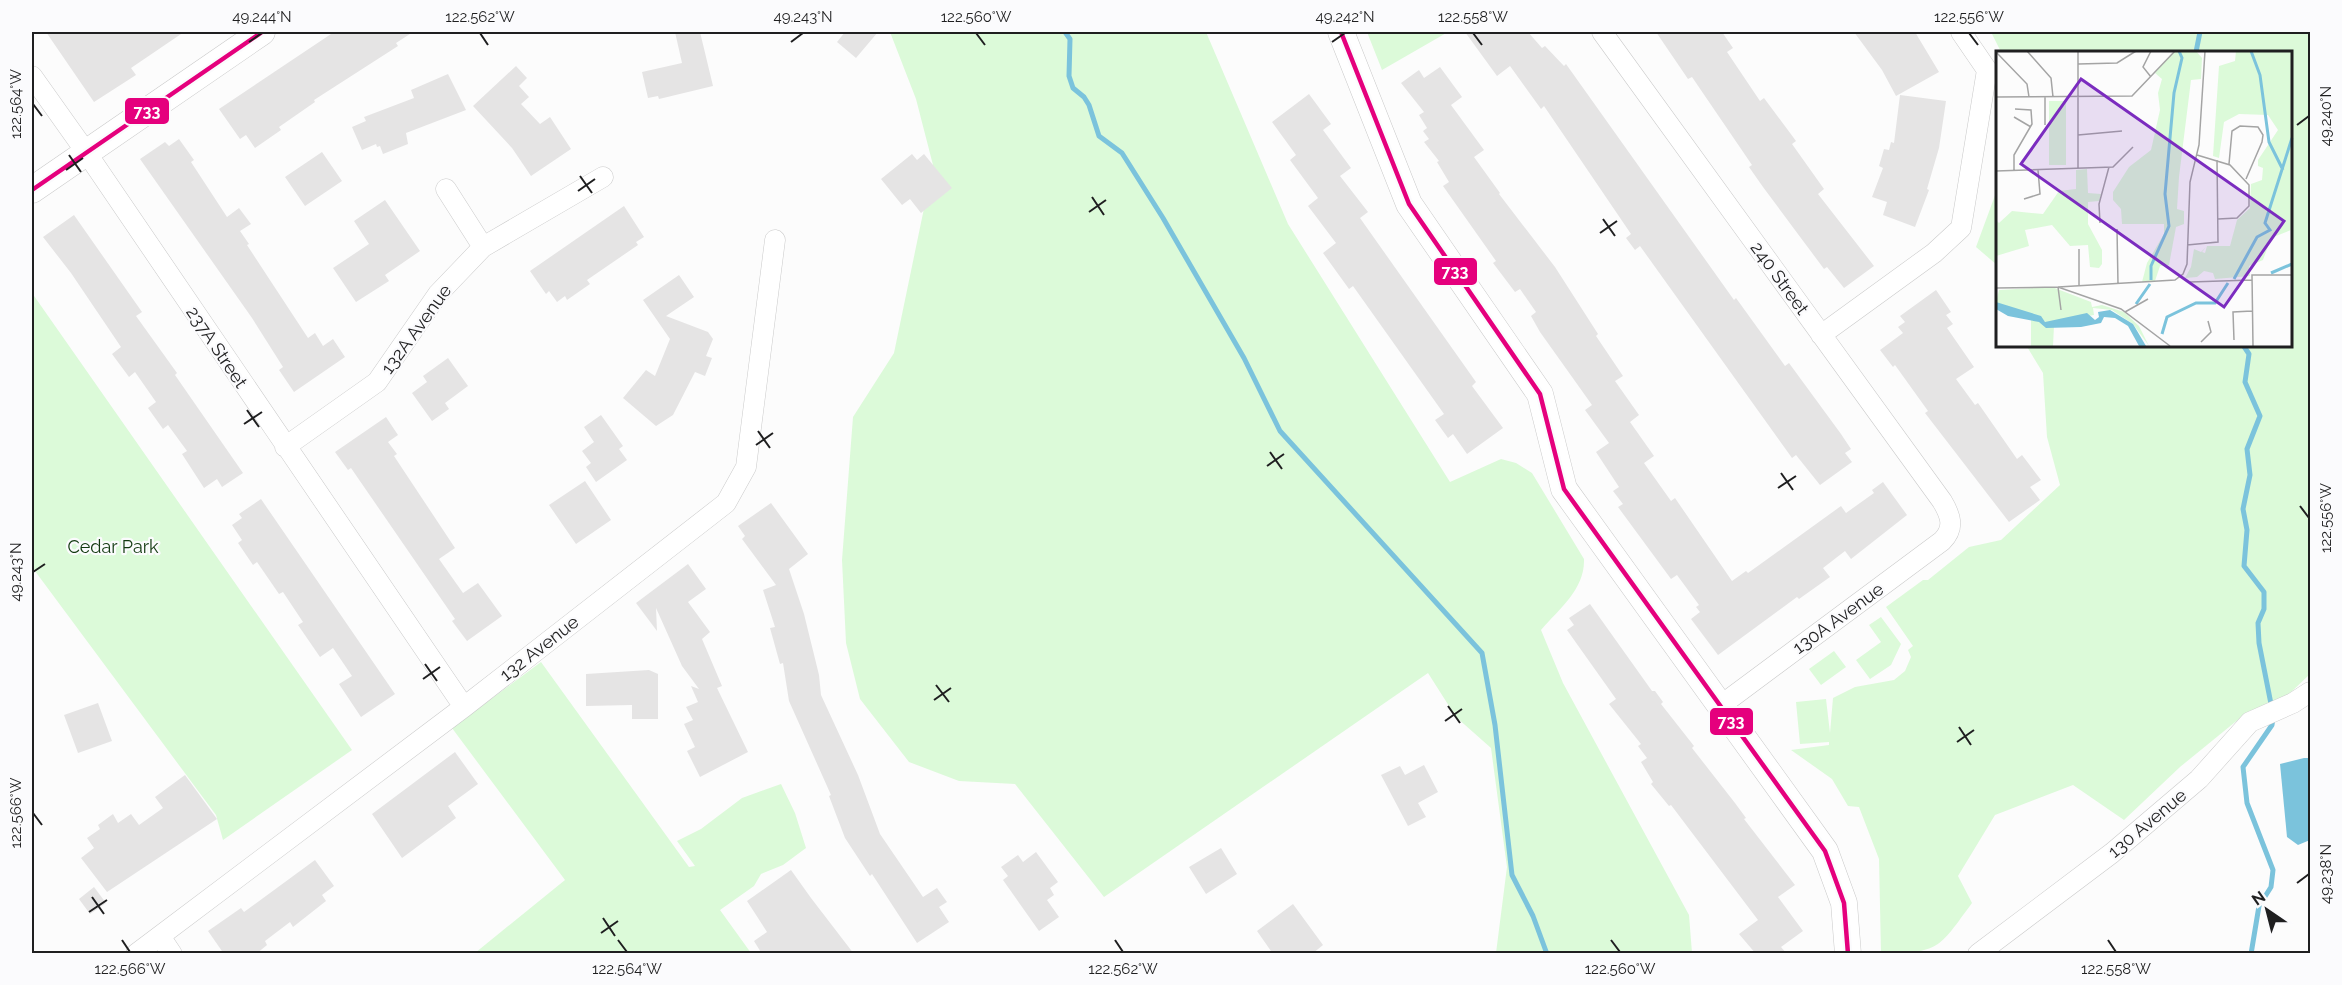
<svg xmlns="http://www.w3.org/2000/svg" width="2342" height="985" font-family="Raleway,sans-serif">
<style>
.green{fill:#dcfad9}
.water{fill:#7bc3dc}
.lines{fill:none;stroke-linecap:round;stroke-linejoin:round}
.stream{stroke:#7bc3dc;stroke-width:5}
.building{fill:#e5e4e4}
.minor-casing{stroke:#cacaca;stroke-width:21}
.tertiary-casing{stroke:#cacaca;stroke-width:27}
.minor{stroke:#fff;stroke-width:20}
.tertiary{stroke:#fff;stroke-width:26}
.bus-1-casing{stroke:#fbfbfd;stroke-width:9}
.bus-1{stroke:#e5007d;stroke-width:4.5}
.ticks{fill:none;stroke:#1f1f20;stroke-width:2}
.labels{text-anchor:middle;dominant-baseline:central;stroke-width:4.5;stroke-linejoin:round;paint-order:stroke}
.street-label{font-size:18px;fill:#1f1f20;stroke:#fbfbfd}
.park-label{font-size:18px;fill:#11390f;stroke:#fbfbfd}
.inset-river{fill:none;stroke:#7bc3dc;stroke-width:3}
.inset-road{fill:none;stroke:#a4a4a4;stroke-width:1.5}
.view{fill:#7b2cbf;fill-opacity:0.15;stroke:#7b2cbf;stroke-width:3}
.inset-edge{fill:none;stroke:#1f1f20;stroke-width:3}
.line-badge{stroke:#fbfbfd;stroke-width:2}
.badge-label{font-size:16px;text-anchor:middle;font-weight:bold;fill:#fff}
.neatline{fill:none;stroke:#1f1f20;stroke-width:2}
.ticks-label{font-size:15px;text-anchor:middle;fill:#1f1f20}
</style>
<rect width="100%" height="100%" fill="#fcfcfc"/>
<path class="green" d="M 890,32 L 1206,32 L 1288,224 L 1450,482 L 1501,459 L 1516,463 L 1532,473 L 1584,559 C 1585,589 1560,608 1541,630 L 1563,683 L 1689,915 L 1692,953 L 1496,953 L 1507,867 L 1491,748 L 1456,717 L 1428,673 L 1104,897 L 1015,784 L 959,781 L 909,762 L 860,699 L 846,643 L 842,560 L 853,417 L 894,353 L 933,165 L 916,99 Z
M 1367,32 L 1448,32 L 1382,70 Z
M 1991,32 L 2310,32 L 2310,674 L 2287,696 L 2245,714 L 2180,767 L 2124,820 L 2073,785 L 1995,815 L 1958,876 L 1972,903 C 1938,949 1940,953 1881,953 L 1879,859 L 1859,807 L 1848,806 L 1832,779 L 1791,750 L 1829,745 L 1829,742 L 1800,744 L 1796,702 L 1826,699 L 1830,733 L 1833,698 L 1855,687 L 1894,680 L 1905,671 L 1911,657 L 1908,650 L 1913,646 L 1886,607 L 1923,580 L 1928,580 L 1969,547 L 2001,540 L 2060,485 L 2047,437 L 2043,373 L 2026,345 L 2290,345 L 2290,52 L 2001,52 Z
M 1997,190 L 1997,265 L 1976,247 Z
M 32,293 L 352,750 L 223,840 L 216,815 L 32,567 Z
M 1881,617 L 1901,644 L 1891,665 L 1870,679 L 1856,660 L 1881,642 L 1869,625 Z
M 1834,651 L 1846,667 L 1821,685 L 1809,669 Z
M 541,662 L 689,867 L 695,866 L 677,841 L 701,829 L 742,798 L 781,784 L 795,813 L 806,848 L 783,865 L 761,874 L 754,886 L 720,910 L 751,953 L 475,953 L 565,880 L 452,728 Z"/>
<path class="water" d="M 2304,758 L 2310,758 L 2310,840 L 2298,845 L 2287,837 L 2280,764 Z"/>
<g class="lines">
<path class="stream" d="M 1065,32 L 1070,39 L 1069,76 L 1073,88 L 1084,97 L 1089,105 L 1099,136 L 1122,153 L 1163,218 L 1244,358 L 1280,431 L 1482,653 L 1495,725 L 1512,875 L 1533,916 L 1547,954
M 2196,52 L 2200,32
M 2243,345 L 2249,354 L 2245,382 L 2260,416 L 2247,449 L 2250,475 L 2243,509 L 2247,530 L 2244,566 L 2264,592 L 2264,609 L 2258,623 L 2259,643 L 2272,709
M 2251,954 L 2259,906 L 2271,887 L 2273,870 L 2247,803 L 2243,767 L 2272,725 L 2273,718"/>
</g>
<path class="building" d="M 46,32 L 184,32 L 131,68 L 136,75 L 94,102 Z
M 334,32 L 413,32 L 396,43 L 398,46 L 314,100 L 315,102 L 279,127 L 281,130 L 255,148 L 246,135 L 240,139 L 219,109 Z
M 675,32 L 700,32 L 713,86 L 659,99 L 658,96 L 648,98 L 642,72 L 682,63 Z
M 845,32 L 878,32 L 856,58 L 837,42 Z
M 1465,32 L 1528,32 L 1542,48 L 1545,46 L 1564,66 L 1566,64 L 1734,300 L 1736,298 L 1785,366 L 1789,363 L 1841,434 L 1851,449 L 1845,453 L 1852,462 L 1820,485 L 1796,455 L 1792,458 L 1640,246 L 1635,250 L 1626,238 L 1631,234 L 1544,106 L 1541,109 L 1510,66 L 1497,76 Z
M 1656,32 L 1722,32 L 1733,48 L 1727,52 L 1760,101 L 1764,98 L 1796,141 L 1792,144 L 1824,189 L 1818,194 L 1874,266 L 1844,288 L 1827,267 L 1824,269 L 1763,187 L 1749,167 L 1752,165 L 1692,77 L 1688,79 Z
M 1854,32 L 1915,32 L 1939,72 L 1896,96 L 1882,70 Z
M 516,66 L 527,78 L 519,86 L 529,97 L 521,104 L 540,124 L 550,117 L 571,149 L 531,176 L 512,148 L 473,106 Z
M 1440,67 L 1462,97 L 1451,105 L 1484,150 L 1474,157 L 1500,193 L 1499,194 L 1555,267 L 1598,334 L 1596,336 L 1623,376 L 1615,381 L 1639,415 L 1630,422 L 1654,456 L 1644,463 L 1671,501 L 1675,498 L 1732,581 L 1746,571 L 1748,573 L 1841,506 L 1846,513 L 1874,493 L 1872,490 L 1883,482 L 1907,515 L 1851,559 L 1845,551 L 1823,568 L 1830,577 L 1799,599 L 1797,597 L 1718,655 L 1691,619 L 1700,612 L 1696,607 L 1699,605 L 1677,575 L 1671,579 L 1618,507 L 1623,504 L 1613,491 L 1619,487 L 1596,452 L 1609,443 L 1585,410 L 1592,405 L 1540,332 L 1531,316 L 1536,312 L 1520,289 L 1515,292 L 1493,263 L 1496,261 L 1443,186 L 1449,182 L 1437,162 L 1439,161 L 1424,142 L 1429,139 L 1423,131 L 1427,128 L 1419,115 L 1424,112 L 1401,83 L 1419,70 L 1424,78 Z
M 448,74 L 466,110 L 406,133 L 408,144 L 383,154 L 380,146 L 377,147 L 376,144 L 362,150 L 352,127 L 366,121 L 364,117 L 414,98 L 411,90 Z
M 1309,94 L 1331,124 L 1323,130 L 1351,168 L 1340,176 L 1368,212 L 1360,218 L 1476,382 L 1472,386 L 1503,428 L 1467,454 L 1453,434 L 1448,438 L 1435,420 L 1444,414 L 1353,286 L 1349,289 L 1323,253 L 1336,243 L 1308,206 L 1318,198 L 1290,160 L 1296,155 L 1272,122 Z
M 1900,95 L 1946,101 L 1939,148 L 1927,189 L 1929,190 L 1915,227 L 1883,215 L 1887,202 L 1872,197 L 1883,168 L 1879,166 L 1884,149 L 1889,150 L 1891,142 L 1894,143 Z
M 179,139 L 194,160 L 191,162 L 227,217 L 239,208 L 251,224 L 240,231 L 249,244 L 247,245 L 308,338 L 315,333 L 323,346 L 333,339 L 345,357 L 294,392 L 279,370 L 283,367 L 252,318 L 140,159 L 165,142 L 169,146 Z
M 322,152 L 342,181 L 305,206 L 285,177 Z
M 912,154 L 917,160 L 924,154 L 952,188 L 921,213 L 910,199 L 902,205 L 881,179 Z
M 385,200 L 420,251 L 385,275 L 389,281 L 356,302 L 333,268 L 369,244 L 354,221 Z
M 624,206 L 644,237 L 636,242 L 638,245 L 587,280 L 590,284 L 567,300 L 565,296 L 557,302 L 549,291 L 546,294 L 530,271 Z
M 74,215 L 142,312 L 136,316 L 177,373 L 175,375 L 243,473 L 222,487 L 217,479 L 204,488 L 182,454 L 187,451 L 168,425 L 163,429 L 148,408 L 156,402 L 135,372 L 129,377 L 112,354 L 121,347 L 71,273 L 43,237 Z
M 679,275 L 694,297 L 666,316 L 708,332 L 713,339 L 706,356 L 712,358 L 705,376 L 695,372 L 673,415 L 656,426 L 623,398 L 646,370 L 655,376 L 670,339 L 643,300 Z
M 1936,290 L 1951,312 L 1946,315 L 1953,324 L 1947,328 L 1974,367 L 1956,379 L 1975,405 L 1978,403 L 2017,459 L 2022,455 L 2041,480 L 2030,487 L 2040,500 L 2009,522 L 1925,413 L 1928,411 L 1895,365 L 1893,367 L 1880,350 L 1903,333 L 1898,327 L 1905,322 L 1900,316 Z
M 448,358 L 468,386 L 445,403 L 449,409 L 432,421 L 412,393 L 427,382 L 423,376 Z
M 601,415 L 623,446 L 619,449 L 627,460 L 596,482 L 586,467 L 591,463 L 582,451 L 594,442 L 584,427 Z
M 386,417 L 398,435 L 388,442 L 397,454 L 394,456 L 455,548 L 439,559 L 463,593 L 478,583 L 502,616 L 467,641 L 452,621 L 455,619 L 351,468 L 348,470 L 335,452 Z
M 585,481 L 611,520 L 576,544 L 549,505 Z
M 261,499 L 395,694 L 361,717 L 339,684 L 352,676 L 333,648 L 320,657 L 298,625 L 303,622 L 283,592 L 279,594 L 257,562 L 253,565 L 238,543 L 242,540 L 232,525 L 242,518 L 239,514 Z
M 771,503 L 808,554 L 789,569 L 804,614 L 819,675 L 821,695 L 858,775 L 880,834 L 923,897 L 937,888 L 947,902 L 939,907 L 949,922 L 917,943 L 872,874 L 870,876 L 845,838 L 829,796 L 831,795 L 789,701 L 783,663 L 780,664 L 770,628 L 775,627 L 763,590 L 776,585 L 742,539 L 745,536 L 738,526 Z
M 688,564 L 706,589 L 688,602 L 710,632 L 702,639 L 722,686 L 717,688 L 748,752 L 700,777 L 687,751 L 695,747 L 684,724 L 693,720 L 686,707 L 698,702 L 691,686 L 699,689 L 682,666 L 656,608 L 657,631 L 636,603 Z
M 1590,604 L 1652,691 L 1655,691 L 1663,702 L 1661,704 L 1694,746 L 1692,748 L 1735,803 L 1746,818 L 1744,819 L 1795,885 L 1778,897 L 1803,931 L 1781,947 L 1787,954 L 1756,954 L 1739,934 L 1758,920 L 1671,805 L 1669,806 L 1651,784 L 1653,782 L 1641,762 L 1647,758 L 1638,746 L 1641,744 L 1609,704 L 1616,699 L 1567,630 L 1574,625 L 1569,618 Z
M 649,670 L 658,674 L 658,719 L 632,719 L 632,705 L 586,706 L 586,674 Z
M 98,703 L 112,741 L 78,753 L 64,715 Z
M 455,752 L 478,784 L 448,806 L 456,818 L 402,858 L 372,814 Z
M 1424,765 L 1438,792 L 1418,803 L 1426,817 L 1408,826 L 1381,775 L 1400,766 L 1405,775 Z
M 185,775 L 217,819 L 107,892 L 81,858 L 94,848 L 87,838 L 100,829 L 98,825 L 113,814 L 118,823 L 131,814 L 139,825 L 163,808 L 155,797 Z
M 1221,848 L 1237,874 L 1206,894 L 1189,867 Z
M 1036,852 L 1058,882 L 1050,888 L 1054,895 L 1047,900 L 1059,917 L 1039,931 L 1003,880 L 1008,876 L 1001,867 L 1018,855 L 1023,862 Z
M 315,860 L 334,886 L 322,895 L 326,901 L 293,927 L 290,922 L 265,941 L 267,945 L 256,954 L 224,954 L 208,931 L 241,908 L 244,912 Z
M 791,870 L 811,898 L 854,954 L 762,954 L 754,941 L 767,932 L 747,901 Z
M 94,887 L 106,903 L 90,914 L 79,899 Z
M 1293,904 L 1323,945 L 1312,954 L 1273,954 L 1257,931 Z"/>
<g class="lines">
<defs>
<path id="minor" d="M 1602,32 L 1942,501 C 1951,516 1955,528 1942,541 L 1720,706
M 32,76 L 86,152 L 464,707
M 446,189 L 483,247
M 1821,335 L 1934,253 L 1961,228 L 1987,70 L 1961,32
M 285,447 L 377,382 L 438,294 L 483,247 L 603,177
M 160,936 L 172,954
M 136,954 L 464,707 L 726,503 L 746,467 L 775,240
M 1978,954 L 2112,853 L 2199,779 L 2250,722 L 2293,703 L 2310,692"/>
<path id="tertiary" d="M 1341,32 L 1409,204 L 1540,394 L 1564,489 L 1825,851 L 1844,903 L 1848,954
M 32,190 L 262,32"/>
</defs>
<use href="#minor" class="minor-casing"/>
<use href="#tertiary" class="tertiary-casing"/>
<use href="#minor" class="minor"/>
<use href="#tertiary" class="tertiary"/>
<defs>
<path id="bus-1" d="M 1341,32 L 1409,204 L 1540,394 L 1564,489 L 1825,851 L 1844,903 L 1848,954
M 32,190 L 262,32"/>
</defs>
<use href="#bus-1" class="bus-1-casing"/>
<use href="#bus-1" class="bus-1"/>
</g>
<path class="ticks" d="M 480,33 L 488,45M 976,33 L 985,45M 1473,33 L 1482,45M 1969,33 L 1978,45M 249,42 L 262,33M 791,42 L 803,33M 1332,42 L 1345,33M 33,104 L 42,116M 2297,125 L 2309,116M 69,155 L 81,172M 66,170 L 83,158M 580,176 L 592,193M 578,191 L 595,179M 1092,197 L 1104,215M 1089,212 L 1106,200M 1603,219 L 1615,236M 1600,233 L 1617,221M 247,410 L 259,427M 244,424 L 262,412M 758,431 L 770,448M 756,445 L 773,433M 1270,452 L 1282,469M 1267,466 L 1284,454M 1781,473 L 1793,490M 1778,488 L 1796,476M 2300,506 L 2309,518M 33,572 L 45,564M 425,664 L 437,681M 423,679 L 440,667M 936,685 L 949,702M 934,700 L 951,688M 1448,706 L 1460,723M 1445,721 L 1462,709M 1959,727 L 1971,745M 1957,742 L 1974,730M 33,813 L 42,825M 2297,883 L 2309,874M 92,897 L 104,914M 89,912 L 107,900M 603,918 L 615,936M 601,933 L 618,921M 122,940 L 130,952M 618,940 L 627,952M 1115,940 L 1123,952M 1611,940 L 1620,952M 2108,940 L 2116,952"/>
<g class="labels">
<g class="street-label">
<text transform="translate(1780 278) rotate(54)">240 Street</text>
<text transform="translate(416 329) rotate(-54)">132A Avenue</text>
<text transform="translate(217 347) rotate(56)">237A Street</text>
<text transform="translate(1838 618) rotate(-36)">130A Avenue</text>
<text transform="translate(539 648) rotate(-38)">132 Avenue</text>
<text transform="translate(2147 823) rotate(-40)">130 Avenue</text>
</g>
<g class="park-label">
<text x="113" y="546">Cedar Park</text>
</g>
</g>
<g transform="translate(1996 51)">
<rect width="296" height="296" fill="#fcfcfc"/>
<path d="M 178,0 L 200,0 L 206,7 L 205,28 L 195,29 L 183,126 L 181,158 L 188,160 L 188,173 L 180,176 L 173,214 L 164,215 L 159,230 L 146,231 L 151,212 L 168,183 L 168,173 L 126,173 L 125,158 L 117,149 L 117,141 L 133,116 L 155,99 L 164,59 L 162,42 L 166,28 L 159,22 ZM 240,0 L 295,0 L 295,179 L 275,187 L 267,209 L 253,215 L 254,225 L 219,228 L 217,222 L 208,220 L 201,226 L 189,227 L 195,216 L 198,198 L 205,201 L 210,196 L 206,201 L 209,202 L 211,195 L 234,195 L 241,169 L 254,157 L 255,133 L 266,129 L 267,117 L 262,115 L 262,109 L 282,79 L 272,64 L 243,63 L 228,71 L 223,107 L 217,105 L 223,15 L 239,10 ZM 53,50 L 70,50 L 70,114 L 53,114 ZM 91,118 L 92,142 L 105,143 L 103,150 L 92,151 L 92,173 L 106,199 L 106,213 L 103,217 L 94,216 L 92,194 L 74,195 L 56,174 L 29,179 L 33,195 L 0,205 L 0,169 L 3,172 L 16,160 L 47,163 L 63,140 L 80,138 L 80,119 ZM 56,236 L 95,251 L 96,256 L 106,254 L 128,261 L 143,275 L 153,295 L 137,273 L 116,259 L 97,257 L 98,264 L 52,272 L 0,252 L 3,239 ZM 35,268 L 58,275 L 57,295 L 35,295 Z" fill="#dcfad9"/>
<path d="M 0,251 L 45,265 L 49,271 L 91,262 L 99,269 L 103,266 L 102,261 L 114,259 L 137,273 L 150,295 L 143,295 L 132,275 L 119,267 L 108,266 L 105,272 L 85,276 L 50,277 L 43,271 L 12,265 L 0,258 Z" fill="#7bc3dc"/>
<path class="inset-river" d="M 255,0 L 264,24 L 273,91 L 287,119M 275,222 L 296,213M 238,228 L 261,186 L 274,179 L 269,172 L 296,87M 155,229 L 155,215 L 173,175 L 169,143 L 178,42 L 186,7 L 183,0M 140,253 L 154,233M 166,283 L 171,266 L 200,252 L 219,252 L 232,232"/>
<path class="inset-road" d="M 31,0 L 55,27 L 57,46M 155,0 L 147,16 L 155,26M 0,1 L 31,33 L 33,46M 82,13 L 121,12 L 140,0M 0,46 L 136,45 L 179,0M 18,66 L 35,76M 49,74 L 49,46M 82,84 L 126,80M 201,104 L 234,114 L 253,134 L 253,155 L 241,167 L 222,168M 233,113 L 236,80 L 244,75 L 262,76 L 267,84 L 266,91 L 250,128M 82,117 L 82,0M 0,120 L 117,116 L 137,96M 18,120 L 18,104 L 36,73 L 35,59 L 19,58M 28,148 L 44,143 L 42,119M 104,172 L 103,153 L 113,116M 121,178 L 122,233M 191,194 L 222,191 L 221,109M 83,198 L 83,234M 194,231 L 256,229M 62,236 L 179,229 L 187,223 L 191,213 L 194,131 L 203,94 L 209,0M 62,236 L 65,259M 0,237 L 62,236 L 125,258 L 174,295M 129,261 L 152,248M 238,289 L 237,261 L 256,260M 205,291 L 215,281 L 212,270M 257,295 L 256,224 L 296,224"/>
<path class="view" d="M 85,28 L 288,170 L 228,256 L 25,113 Z"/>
<rect width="296" height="296" class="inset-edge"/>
</g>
<g class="line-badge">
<rect x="124" y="97" width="46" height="28" rx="6" fill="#e5007d"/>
<rect x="1433" y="257" width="45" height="29" rx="6" fill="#e5007d"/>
<rect x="1709" y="707" width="45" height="29" rx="6" fill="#e5007d"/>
</g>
<g class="badge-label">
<text x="147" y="117">733</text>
<text x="1455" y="277">733</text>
<text x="1731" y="727">733</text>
</g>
<rect width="2342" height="985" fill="none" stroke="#fbfbfd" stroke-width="66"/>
<g transform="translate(2267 910) rotate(325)" stroke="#fbfbfd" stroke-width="4.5" paint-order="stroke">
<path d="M0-4.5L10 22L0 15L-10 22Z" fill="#1f1f20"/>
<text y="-9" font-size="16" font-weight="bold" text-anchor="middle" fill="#1f1f20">N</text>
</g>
<rect x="33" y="33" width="2276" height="919" class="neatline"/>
<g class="ticks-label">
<text x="262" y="22">49.244°N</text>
<text x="480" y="22">122.562°W</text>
<text x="803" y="22">49.243°N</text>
<text x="976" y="22">122.560°W</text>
<text x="1345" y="22">49.242°N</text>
<text x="1473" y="22">122.558°W</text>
<text x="1969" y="22">122.556°W</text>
<text transform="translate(16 104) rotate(-90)" y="5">122.564°W</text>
<text transform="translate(2326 116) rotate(-90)" y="5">49.240°N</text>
<text transform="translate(2326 518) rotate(-90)" y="5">122.556°W</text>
<text transform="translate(16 572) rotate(-90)" y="5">49.243°N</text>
<text transform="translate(16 813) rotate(-90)" y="5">122.566°W</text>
<text transform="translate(2326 874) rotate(-90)" y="5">49.238°N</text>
<text x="130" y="974">122.566°W</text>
<text x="627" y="974">122.564°W</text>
<text x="1123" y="974">122.562°W</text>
<text x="1620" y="974">122.560°W</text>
<text x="2116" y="974">122.558°W</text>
</g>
</svg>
